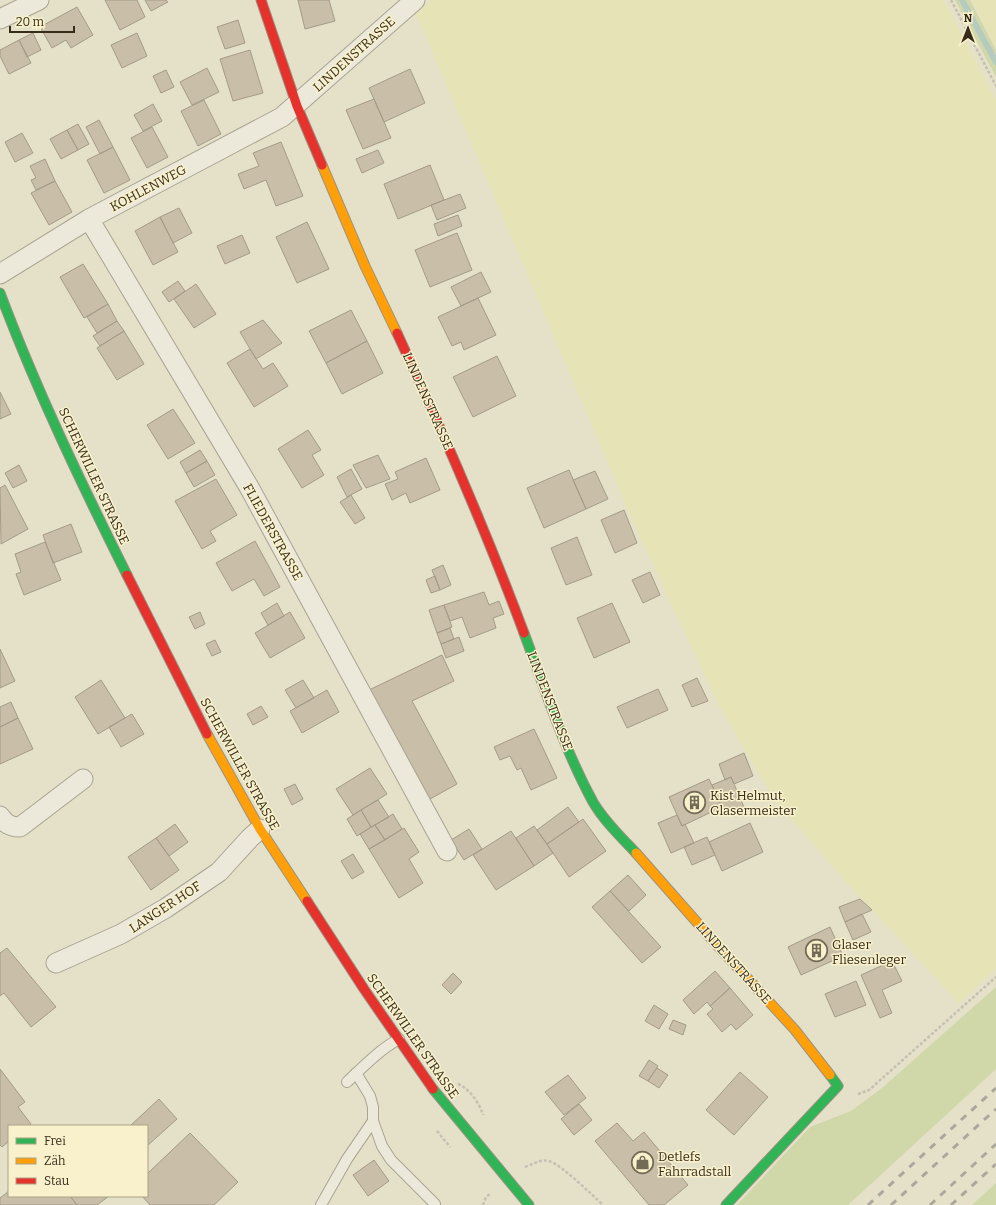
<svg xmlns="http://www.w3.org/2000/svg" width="996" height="1205" font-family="Bitter,serif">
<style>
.farmland{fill:#e6e3b7}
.green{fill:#d0d7a9}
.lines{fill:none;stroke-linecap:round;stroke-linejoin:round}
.stream{stroke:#b5cbc0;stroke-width:6}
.building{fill:#c9bea8;stroke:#a49b88}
.lane-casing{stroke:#a9a492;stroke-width:12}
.street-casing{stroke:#a9a492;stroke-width:21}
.fast-casing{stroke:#999382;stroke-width:11}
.slow-casing{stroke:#999382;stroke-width:11}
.jam-casing{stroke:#999382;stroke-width:11}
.path{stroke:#c4c0b2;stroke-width:2.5;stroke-dasharray:3 2;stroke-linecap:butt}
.lane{stroke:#ece8da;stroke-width:10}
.street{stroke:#ece8da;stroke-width:19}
.fast{stroke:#30b455;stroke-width:9}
.slow{stroke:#ff9f0a;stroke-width:9}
.jam{stroke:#e5322d;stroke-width:9}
.rail{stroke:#aba89b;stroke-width:3;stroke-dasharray:7 7;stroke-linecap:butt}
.labels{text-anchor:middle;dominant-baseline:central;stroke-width:3;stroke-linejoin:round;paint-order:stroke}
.street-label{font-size:13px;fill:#372c1a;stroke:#f8f1cc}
.poi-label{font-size:13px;fill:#372c1a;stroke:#f8f1cc;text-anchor:start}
</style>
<rect width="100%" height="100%" fill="#e5e0c8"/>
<path class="farmland" d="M 431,0 L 944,0 L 996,100 L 996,969 L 959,1003 L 855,892 L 775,801 L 719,706 L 637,531 L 416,14 Z
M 971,0 L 996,0 L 996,48 Z"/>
<path class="green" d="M 955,0 L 970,0 L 996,50 L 996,77 Z
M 996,987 L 996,1069 L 848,1205 L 737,1205 L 810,1127 L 851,1111 L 882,1088 Z
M 996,1183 L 996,1205 L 972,1205 Z"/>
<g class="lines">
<path class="stream" d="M 962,0 L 996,62"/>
</g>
<path class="building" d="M 105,0 L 137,0 L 145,17 L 120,30 Z
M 145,0 L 166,0 L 168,2 L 151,11 Z
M 298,0 L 329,0 L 335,21 L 305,29 Z
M 77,7 L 93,35 L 71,48 L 66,40 L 52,48 L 40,27 Z
M 238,20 L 245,43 L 225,49 L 217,27 Z
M 33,33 L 41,50 L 27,57 L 19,40 Z
M 137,33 L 147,56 L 122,68 L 111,45 Z
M 19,40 L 31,63 L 9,74 L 0,56 L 0,50 Z
M 250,50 L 263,93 L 233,101 L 220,59 Z
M 207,68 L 219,92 L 192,105 L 180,82 Z
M 410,69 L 425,103 L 384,122 L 369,88 Z
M 166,70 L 174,87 L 161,93 L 153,76 Z
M 374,99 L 391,138 L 363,149 L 346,110 Z
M 204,100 L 221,134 L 198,146 L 181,111 Z
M 153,104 L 162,121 L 143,131 L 134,115 Z
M 99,120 L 113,147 L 100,154 L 86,127 Z
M 78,124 L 89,144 L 78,150 L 67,130 Z
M 152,127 L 168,157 L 147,168 L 131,138 Z
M 67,130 L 78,150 L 61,159 L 50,139 Z
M 22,133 L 33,153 L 15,162 L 5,142 Z
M 281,142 L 303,196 L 276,206 L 266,180 L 244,189 L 238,174 L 259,166 L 253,153 Z
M 113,147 L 130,180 L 104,193 L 87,160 Z
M 378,150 L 384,163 L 362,173 L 356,159 Z
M 45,159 L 55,181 L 36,190 L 31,180 L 36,178 L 30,166 Z
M 430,165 L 444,200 L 398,219 L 384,184 Z
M 55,181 L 72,212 L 49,225 L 31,193 Z
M 460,194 L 466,208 L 437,220 L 431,205 Z
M 179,208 L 192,233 L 173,243 L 160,217 Z
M 458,215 L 462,226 L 438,236 L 434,224 Z
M 160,217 L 178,252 L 153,265 L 135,231 Z
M 307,222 L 329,269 L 297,283 L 276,237 Z
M 457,233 L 472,270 L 430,287 L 415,250 Z
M 242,235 L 250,253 L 225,264 L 217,246 Z
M 83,264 L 108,304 L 84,318 L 60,277 Z
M 481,272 L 491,292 L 461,306 L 451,287 Z
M 178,281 L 185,291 L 169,302 L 162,292 Z
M 196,284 L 216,314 L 194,328 L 174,299 Z
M 478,298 L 496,335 L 464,350 L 461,342 L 452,346 L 438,317 Z
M 108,304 L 117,321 L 97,333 L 87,317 Z
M 351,310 L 367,341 L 326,363 L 309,331 Z
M 263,320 L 282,343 L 256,359 L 240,332 Z
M 117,321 L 124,331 L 100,346 L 93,336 Z
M 124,331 L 144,364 L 117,380 L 97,348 Z
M 367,341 L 383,373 L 342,394 L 326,363 Z
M 250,349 L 263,369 L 273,363 L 288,386 L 254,407 L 227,363 Z
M 497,356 L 516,396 L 473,417 L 453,377 Z
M 0,392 L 11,414 L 0,419 Z
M 173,409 L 195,443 L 168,459 L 147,425 Z
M 308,430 L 321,450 L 312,455 L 324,475 L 302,488 L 278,449 Z
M 200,450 L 207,461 L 186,473 L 180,462 Z
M 378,455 L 390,479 L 366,488 L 353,465 Z
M 426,458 L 440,490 L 410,503 L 406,493 L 392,500 L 385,484 L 398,479 L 395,472 Z
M 207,461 L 215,475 L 194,487 L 186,473 Z
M 19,465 L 27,481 L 13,488 L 5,473 Z
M 351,469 L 362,489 L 347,497 L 337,477 Z
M 569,470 L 586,509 L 544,528 L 527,488 Z
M 595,471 L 608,499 L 586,509 L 573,480 Z
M 216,479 L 237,515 L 210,531 L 216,541 L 202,549 L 175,501 Z
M 5,485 L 28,529 L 1,544 L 0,488 Z
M 351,495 L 365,518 L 355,524 L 340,502 Z
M 624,510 L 637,543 L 615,553 L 601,520 Z
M 71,524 L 82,552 L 53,563 L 43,535 Z
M 577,537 L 592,575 L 566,585 L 551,548 Z
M 255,541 L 280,587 L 264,596 L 254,579 L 232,591 L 216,563 Z
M 45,542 L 61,580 L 24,595 L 16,574 L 21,572 L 15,554 Z
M 443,565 L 451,585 L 440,590 L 432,570 Z
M 650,572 L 660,595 L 643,603 L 632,580 Z
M 435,576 L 440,590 L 431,593 L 426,580 Z
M 484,592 L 489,605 L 499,601 L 504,614 L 493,618 L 496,628 L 470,638 L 462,617 L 450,621 L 444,605 Z
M 277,603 L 284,616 L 268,625 L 261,613 Z
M 612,603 L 630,642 L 594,658 L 577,618 Z
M 444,605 L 452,627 L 437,633 L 429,610 Z
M 200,612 L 205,624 L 195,629 L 189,617 Z
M 290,612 L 305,638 L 270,658 L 255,633 Z
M 450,628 L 454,639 L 441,644 L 437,633 Z
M 459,637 L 464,651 L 446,658 L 441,644 Z
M 215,640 L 221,652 L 212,656 L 206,644 Z
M 0,649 L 15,681 L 0,688 Z
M 442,655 L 454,681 L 412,701 L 457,784 L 430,799 L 369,690 Z
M 697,678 L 708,701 L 692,707 L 682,685 Z
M 101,680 L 125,718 L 98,734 L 75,697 Z
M 303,680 L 314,698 L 296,708 L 285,690 Z
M 658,689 L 668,710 L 627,728 L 617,707 Z
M 327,690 L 339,712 L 302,733 L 290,711 Z
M 11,702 L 18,718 L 0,727 L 0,707 Z
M 261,706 L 268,717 L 253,725 L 247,714 Z
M 132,714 L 144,734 L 121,747 L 109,727 Z
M 18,718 L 33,749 L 0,764 L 0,727 Z
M 534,729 L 557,778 L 531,790 L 521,768 L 517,770 L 510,756 L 500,760 L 494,747 Z
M 744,753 L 753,776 L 734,784 L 731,777 L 725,780 L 719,764 Z
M 370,768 L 387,794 L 353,815 L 336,789 Z
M 731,777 L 744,807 L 725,815 L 712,785 Z
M 709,779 L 722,807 L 682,826 L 669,797 Z
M 295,784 L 303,799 L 292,805 L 284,789 Z
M 378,800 L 389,817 L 371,827 L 361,810 Z
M 568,807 L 579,822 L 547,844 L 537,830 Z
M 361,810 L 371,827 L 357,836 L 347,819 Z
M 393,814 L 402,829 L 385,840 L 375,825 Z
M 677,815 L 682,826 L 685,824 L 694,843 L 671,853 L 658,823 Z
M 583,819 L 606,851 L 569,877 L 547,844 Z
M 750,823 L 763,852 L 722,871 L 709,842 Z
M 175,824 L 188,842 L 169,856 L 156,838 Z
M 375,825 L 385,840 L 369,849 L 360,834 Z
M 534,826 L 553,853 L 534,866 L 516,838 Z
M 404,828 L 419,852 L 409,859 L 423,883 L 399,898 L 369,849 Z
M 469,829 L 482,849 L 464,860 L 451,840 Z
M 511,831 L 534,866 L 496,890 L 473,855 Z
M 707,837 L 715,855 L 692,865 L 684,847 Z
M 156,838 L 179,870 L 151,890 L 128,857 Z
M 353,854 L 364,872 L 352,879 L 341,861 Z
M 628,875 L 646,895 L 629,911 L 610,891 Z
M 610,891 L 661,947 L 642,963 L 592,907 Z
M 860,899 L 872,910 L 845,922 L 839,907 Z
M 862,914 L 871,932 L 853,940 L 845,922 Z
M 830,927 L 843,956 L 801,975 L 788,947 Z
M 7,948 L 56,1007 L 31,1027 L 4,993 L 0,996 L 0,953 Z
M 892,961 L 902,981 L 882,990 L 892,1013 L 880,1018 L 861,975 Z
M 715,971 L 730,988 L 710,1006 L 707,1002 L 694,1014 L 683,1000 Z
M 453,973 L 462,982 L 451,994 L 442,985 Z
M 856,981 L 866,1005 L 835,1017 L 825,994 Z
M 730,988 L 753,1015 L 736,1030 L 731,1024 L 722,1032 L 707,1014 L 713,1009 L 710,1006 Z
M 654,1005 L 668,1014 L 659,1029 L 645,1021 Z
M 673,1020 L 686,1025 L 683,1035 L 669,1029 Z
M 649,1060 L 658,1066 L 648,1081 L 639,1076 Z
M 657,1068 L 668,1075 L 659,1088 L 648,1081 Z
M 0,1069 L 25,1102 L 18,1107 L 31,1124 L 29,1126 L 9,1126 L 9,1141 L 2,1147 L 0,1145 Z
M 740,1072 L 768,1097 L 734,1135 L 706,1110 Z
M 568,1075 L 586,1098 L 564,1115 L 545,1092 Z
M 159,1099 L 177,1119 L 147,1146 L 147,1126 L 130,1126 Z
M 579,1104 L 592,1120 L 574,1135 L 561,1119 Z
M 617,1123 L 633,1141 L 644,1132 L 688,1185 L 664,1205 L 649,1205 L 595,1141 Z
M 190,1133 L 238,1182 L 214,1205 L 150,1205 L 142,1196 L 147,1196 L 147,1174 Z
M 374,1160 L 389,1181 L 368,1196 L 353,1175 Z
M 9,1191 L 9,1196 L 70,1196 L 77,1205 L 0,1205 L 0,1198 Z
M 70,1196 L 109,1196 L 97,1205 L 77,1205 Z"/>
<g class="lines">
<defs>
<path id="lane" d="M 347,1082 C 364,1066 379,1050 399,1039
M 373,1121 L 382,1146 L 391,1160 L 435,1204
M 321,1205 L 347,1159 L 373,1121 L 373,1107 L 370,1096 L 356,1073"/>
<path id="street" d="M 0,19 L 39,0
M 89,219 L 249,487 L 447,851
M 0,274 L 89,219 L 282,117 L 415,0
M 0,816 C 5,824 11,827 20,827 L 83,779
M 56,963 L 121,934 L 166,908 L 219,872 L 250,838 L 260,829"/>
<path id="fast" d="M 0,293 C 36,389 81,483 127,575
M 524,633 C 545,689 564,749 593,802 C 604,821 621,837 636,853
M 433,1089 L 529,1205
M 726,1205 L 838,1086 L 830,1075"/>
<path id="slow" d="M 322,165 L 365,266 L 397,333
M 207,734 L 260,829 L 307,901
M 636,853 L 716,944 L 795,1030 L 830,1075"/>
<path id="jam" d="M 261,0 L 297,106 L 322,165
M 397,333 C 443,432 486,531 524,633
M 127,575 L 207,734
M 307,901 L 364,989 L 433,1089"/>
</defs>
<use href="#lane" class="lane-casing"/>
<use href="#street" class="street-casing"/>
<use href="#fast" class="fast-casing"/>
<use href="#slow" class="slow-casing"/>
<use href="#jam" class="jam-casing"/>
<path class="path" d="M 951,0 L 996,86
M 458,1084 C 469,1088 480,1104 483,1115
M 858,1094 L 869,1090 L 996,977
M 437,1131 L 450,1147
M 525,1167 C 533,1164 541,1159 549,1161 C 562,1165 592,1195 603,1205
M 483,1205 L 486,1197 L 491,1193"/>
<use href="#lane" class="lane"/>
<use href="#street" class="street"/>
<use href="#fast" class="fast"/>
<use href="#slow" class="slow"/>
<use href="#jam" class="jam"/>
<path class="rail" d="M 868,1205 L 996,1088
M 891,1205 L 996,1109
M 930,1205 L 996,1144
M 951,1205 L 996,1164"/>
</g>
<defs>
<symbol id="building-ring" viewBox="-11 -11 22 22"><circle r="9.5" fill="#f8f1cc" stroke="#746b57" stroke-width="1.5"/><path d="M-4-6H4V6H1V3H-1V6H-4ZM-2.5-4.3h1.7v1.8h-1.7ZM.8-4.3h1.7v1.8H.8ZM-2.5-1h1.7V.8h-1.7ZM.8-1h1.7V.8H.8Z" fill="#746b57"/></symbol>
<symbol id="shop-ring" viewBox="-11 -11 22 22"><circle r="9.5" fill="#f8f1cc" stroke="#746b57" stroke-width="1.5"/><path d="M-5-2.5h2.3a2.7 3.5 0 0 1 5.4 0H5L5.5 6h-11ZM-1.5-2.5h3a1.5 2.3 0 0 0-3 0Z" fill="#746b57"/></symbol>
</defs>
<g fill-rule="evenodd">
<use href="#building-ring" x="682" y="790" width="25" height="25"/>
<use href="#building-ring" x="804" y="938" width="25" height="25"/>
<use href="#shop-ring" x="630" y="1150" width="25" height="25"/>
</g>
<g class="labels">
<g class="street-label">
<text transform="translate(354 54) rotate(-42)">LINDENSTRASSE</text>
<text transform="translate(148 188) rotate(-28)">KOHLENWEG</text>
<text transform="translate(428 401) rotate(66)">LINDENSTRASSE</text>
<text transform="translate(94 476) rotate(65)">SCHERWILLER STRASSE</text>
<text transform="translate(273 532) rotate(61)">FLIEDERSTRASSE</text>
<text transform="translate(550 701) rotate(69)">LINDENSTRASSE</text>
<text transform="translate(240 764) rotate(61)">SCHERWILLER STRASSE</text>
<text transform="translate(165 907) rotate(-33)">LANGER HOF</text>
<text transform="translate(734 963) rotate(48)">LINDENSTRASSE</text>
<text transform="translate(413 1036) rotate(55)">SCHERWILLER STRASSE</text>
</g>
<g class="poi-label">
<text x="710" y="795">Kist Helmut,<tspan x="710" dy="15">Glasermeister</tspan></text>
<text x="832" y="944">Glaser<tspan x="832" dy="15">Fliesenleger</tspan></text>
<text x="658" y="1156">Detlefs<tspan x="658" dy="15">Fahrradstall</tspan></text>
</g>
</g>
<rect x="8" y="1125" width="140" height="72" fill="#f8f1cc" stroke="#aba285"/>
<rect x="16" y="1138" width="20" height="6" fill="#30b455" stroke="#aba285"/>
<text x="44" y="1145" font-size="12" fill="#372c1a">Frei</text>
<rect x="16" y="1158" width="20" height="6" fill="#ff9f0a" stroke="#aba285"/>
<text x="44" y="1165" font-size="12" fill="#372c1a">Zäh</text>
<rect x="16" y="1178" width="20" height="6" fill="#e5322d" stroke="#aba285"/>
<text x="44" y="1185" font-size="12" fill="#372c1a">Stau</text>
<g transform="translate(968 28)" stroke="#f8f1cc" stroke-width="3" paint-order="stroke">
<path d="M0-3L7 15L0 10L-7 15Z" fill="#372c1a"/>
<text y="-6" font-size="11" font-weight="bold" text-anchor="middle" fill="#372c1a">N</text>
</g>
<path d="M10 26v6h64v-6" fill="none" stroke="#372c1a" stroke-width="2"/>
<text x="16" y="26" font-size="12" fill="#372c1a" stroke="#f8f1cc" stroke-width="3" paint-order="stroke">20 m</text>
</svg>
